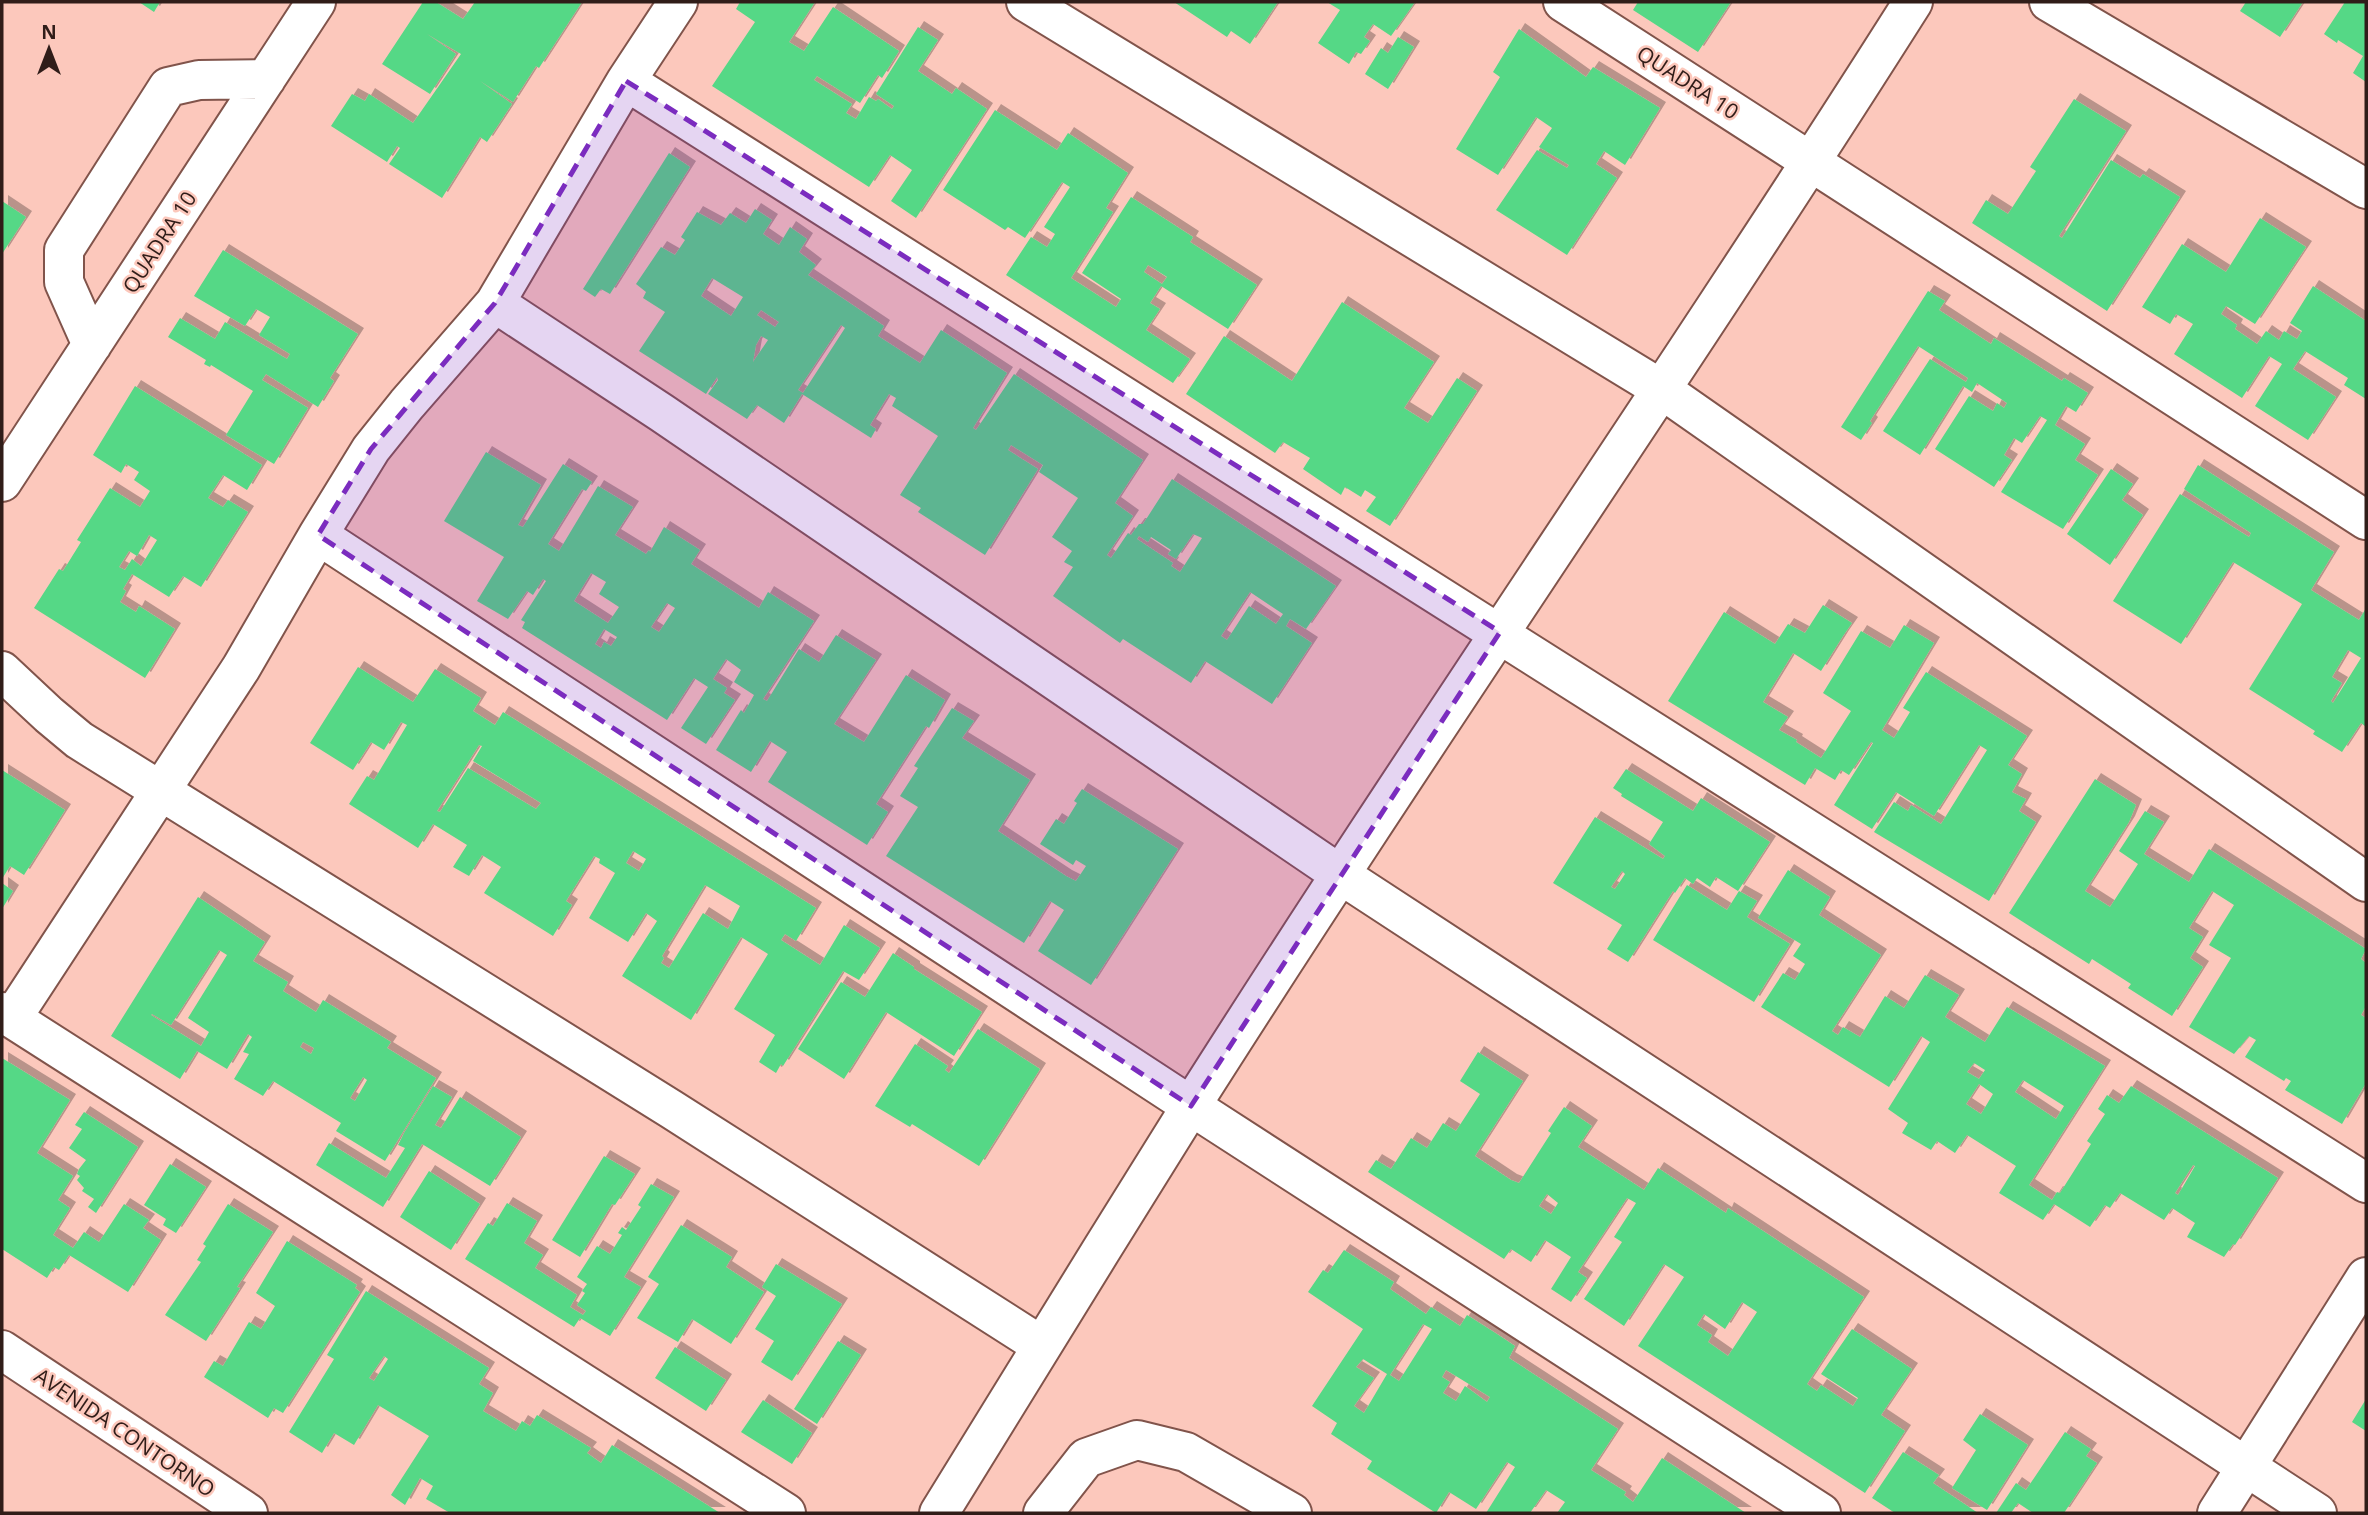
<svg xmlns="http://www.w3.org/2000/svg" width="2368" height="1515" font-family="'Open Sans',sans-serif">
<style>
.building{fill:#55d886;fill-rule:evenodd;filter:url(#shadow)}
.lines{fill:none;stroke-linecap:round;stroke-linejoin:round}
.minor-casing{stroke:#81544b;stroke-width:42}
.minor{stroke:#fff;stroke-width:38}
.marked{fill:#7b2cbf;fill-opacity:0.2;stroke:#7b2cbf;stroke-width:5;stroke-dasharray:14 9;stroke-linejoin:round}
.labels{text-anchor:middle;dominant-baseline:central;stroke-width:5;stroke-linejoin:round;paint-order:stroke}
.street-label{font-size:21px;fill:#301d19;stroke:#fcc8bc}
</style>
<defs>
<filter id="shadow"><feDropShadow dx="6" dy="-6" stdDeviation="0" flood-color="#0004"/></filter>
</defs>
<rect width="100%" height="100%" fill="#fcc8bc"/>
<path class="building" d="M 139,2 L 160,2 L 154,12 Z
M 423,2 L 436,2 L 463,19 L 475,2 L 582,2 L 539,68 L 536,66 L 513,102 L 480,81 L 512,104 L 487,142 L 480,137 L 442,198 L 389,164 L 400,148 L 397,146 L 387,162 L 331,126 L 352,94 L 365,101 L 369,94 L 413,123 L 461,54 L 427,34 L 456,54 L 430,94 L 382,64 Z
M 740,2 L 815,2 L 789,42 L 804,51 L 833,7 L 899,51 L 882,78 L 878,75 L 860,103 L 817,76 L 814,80 L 852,104 L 846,113 L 856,119 L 869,97 L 876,101 L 878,99 L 892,109 L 894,106 L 876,94 L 918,27 L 938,40 L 918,71 L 952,94 L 956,88 L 987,109 L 916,218 L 891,201 L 912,170 L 890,155 L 869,187 L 712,86 L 755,22 L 736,9 Z
M 1174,2 L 1278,2 L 1250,44 L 1231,31 L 1227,37 Z
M 1327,2 L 1415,2 L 1391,36 L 1373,24 L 1364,37 L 1370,41 L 1361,54 L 1356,52 L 1349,64 L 1318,43 L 1340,10 Z
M 1638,2 L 1731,2 L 1698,52 L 1633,10 Z
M 2246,2 L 2303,2 L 2280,37 L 2240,11 Z
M 2345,2 L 2366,2 L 2366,82 L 2353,73 L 2363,56 L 2338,40 L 2337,43 L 2324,34 Z
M 1519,29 L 1586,77 L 1593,67 L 1660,108 L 1625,165 L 1604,151 L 1596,164 L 1617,178 L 1567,255 L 1496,210 L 1537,150 L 1567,168 L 1569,165 L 1539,147 L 1552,128 L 1536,117 L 1498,175 L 1456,149 L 1500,77 L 1493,72 Z
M 1398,37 L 1414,47 L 1388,89 L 1365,74 L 1381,48 L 1388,53 Z
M 2074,99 L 2126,131 L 2059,236 L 2062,238 L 2111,160 L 2140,178 L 2143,174 L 2180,197 L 2107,311 L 1972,223 L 1986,200 L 2008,214 L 2036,171 L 2030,167 Z
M 995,110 L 1057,150 L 1068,133 L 1128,173 L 1106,208 L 1113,212 L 1071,278 L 1116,307 L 1121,299 L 1082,273 L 1131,197 L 1193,237 L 1190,242 L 1257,285 L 1228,329 L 1161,286 L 1150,303 L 1160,309 L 1146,330 L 1190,359 L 1173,383 L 1006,275 L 1031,237 L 1047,247 L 1055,234 L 1044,227 L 1070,187 L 1062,182 L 1025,238 L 1008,227 L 1005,230 L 943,190 ZM 1148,265 L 1167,277 L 1162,284 L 1144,272 Z
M 669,153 L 690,167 L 610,294 L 601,289 L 595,297 L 583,289 Z
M 2,201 L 26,217 L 2,254 Z
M 755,209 L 772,220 L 763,234 L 779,245 L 790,227 L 807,239 L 799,252 L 816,265 L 808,275 L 884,326 L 878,336 L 920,363 L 941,330 L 1007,373 L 973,428 L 976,430 L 1014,374 L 1143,460 L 1115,503 L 1133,516 L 1107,555 L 1111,558 L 1128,533 L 1131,535 L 1139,524 L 1143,524 L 1172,479 L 1336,586 L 1306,629 L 1290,619 L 1286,626 L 1312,643 L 1272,704 L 1205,661 L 1191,683 L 1123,639 L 1120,643 L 1053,596 L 1073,567 L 1064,562 L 1072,551 L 1052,537 L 1078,498 L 1039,472 L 1043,465 L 1011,445 L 1008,450 L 1038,469 L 985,555 L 918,512 L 921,508 L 900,495 L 938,436 L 892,406 L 896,398 L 889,394 L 870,425 L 876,429 L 871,438 L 802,394 L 784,423 L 757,405 L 747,419 L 708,394 L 718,380 L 717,377 L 706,394 L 639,351 L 665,312 L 643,298 L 646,292 L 636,284 L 661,247 L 675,255 L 685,240 L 681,237 L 697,212 L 721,225 L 730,213 L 746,223 ZM 712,278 L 743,297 L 731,316 L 701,296 ZM 761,310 L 779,322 L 775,327 L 757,315 ZM 841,325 L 845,328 L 803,393 L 798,390 ZM 761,336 L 768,340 L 753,362 L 756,345 ZM 1193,534 L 1202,538 L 1180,572 L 1171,566 L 1173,563 L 1137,539 L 1139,536 L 1148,542 L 1151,537 L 1171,550 L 1168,554 L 1176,559 ZM 1250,592 L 1283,614 L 1276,624 L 1249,606 L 1227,640 L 1221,636 Z
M 2260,218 L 2306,247 L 2255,324 L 2226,306 L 2221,314 L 2237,325 L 2235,329 L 2257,344 L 2266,331 L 2279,340 L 2284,331 L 2297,339 L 2302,331 L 2290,323 L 2313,286 L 2366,321 L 2366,399 L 2344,385 L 2348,378 L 2305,351 L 2293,369 L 2336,397 L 2308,440 L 2255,406 L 2282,364 L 2269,356 L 2242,398 L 2174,354 L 2193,324 L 2176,314 L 2170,324 L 2142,307 L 2182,244 L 2226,272 Z
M 223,250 L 358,334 L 330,378 L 334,381 L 318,407 L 266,374 L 262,380 L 308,408 L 274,464 L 226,435 L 253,391 L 211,365 L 210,367 L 204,364 L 206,360 L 168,337 L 180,318 L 215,339 L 225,322 L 287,359 L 290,354 L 259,335 L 270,317 L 256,309 L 245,326 L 194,296 Z
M 1928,291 L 1945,301 L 1939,310 L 1991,344 L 1994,338 L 2062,381 L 2064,378 L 2088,393 L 2076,412 L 2066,406 L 2055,425 L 2085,444 L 2075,460 L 2098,475 L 2063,529 L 2001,492 L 2047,420 L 2040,416 L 2022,443 L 2014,438 L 2004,455 L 2012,460 L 1994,487 L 1935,449 L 1969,396 L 1993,411 L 1997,403 L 2004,408 L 2007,403 L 1977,383 L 1972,392 L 1963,386 L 1920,455 L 1883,431 L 1930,359 L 1966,382 L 1968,378 L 1918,346 L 1870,421 L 1872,423 L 1861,440 L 1841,427 Z
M 1342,302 L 1434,362 L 1404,408 L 1428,423 L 1457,378 L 1477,391 L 1390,526 L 1366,511 L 1376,497 L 1365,490 L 1361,497 L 1345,487 L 1341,495 L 1303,469 L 1310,458 L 1283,442 L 1275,453 L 1186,394 L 1224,336 L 1292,381 Z
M 135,386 L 262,465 L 247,490 L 223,475 L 208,498 L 223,507 L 228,500 L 248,512 L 201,587 L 183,576 L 169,597 L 132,574 L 123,589 L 126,591 L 120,602 L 136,612 L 139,606 L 175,629 L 145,678 L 34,608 L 59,569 L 63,571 L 81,542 L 77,540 L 110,488 L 140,507 L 150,491 L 134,480 L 139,472 L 126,464 L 121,473 L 93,455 ZM 149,535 L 157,540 L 141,566 L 132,559 L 125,570 L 119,567 L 129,551 L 137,556 Z
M 486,452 L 541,485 L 518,525 L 523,527 L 563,464 L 592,482 L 586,491 L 582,489 L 548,544 L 559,551 L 598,486 L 633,507 L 615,535 L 646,554 L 649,550 L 650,552 L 664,527 L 700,550 L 691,564 L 759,608 L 768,592 L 814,621 L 763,699 L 767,701 L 799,649 L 819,662 L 836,635 L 876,660 L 834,724 L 864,742 L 906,675 L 945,700 L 929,728 L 926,726 L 876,804 L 888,812 L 867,845 L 768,782 L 787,752 L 770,741 L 751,772 L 716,750 L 741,710 L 744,713 L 754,695 L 734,682 L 741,670 L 726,659 L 713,679 L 727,688 L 724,693 L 735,700 L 706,744 L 681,728 L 708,687 L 694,678 L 667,720 L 522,628 L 525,622 L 521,620 L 546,581 L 543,579 L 533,595 L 527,591 L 508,619 L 477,601 L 504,557 L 444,521 ZM 591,573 L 606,582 L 599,594 L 619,607 L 608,623 L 574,601 ZM 667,603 L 675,608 L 659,632 L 651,627 ZM 604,629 L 617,637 L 611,646 L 604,642 L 601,648 L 595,644 Z
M 2198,465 L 2334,552 L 2311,590 L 2359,620 L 2366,608 L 2366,727 L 2361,723 L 2342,752 L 2313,734 L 2315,731 L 2249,689 L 2302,604 L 2233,562 L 2181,644 L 2113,601 L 2180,494 L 2249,537 L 2251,533 L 2184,489 ZM 2348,650 L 2361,658 L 2333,703 L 2331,701 L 2342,683 L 2332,677 Z
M 2111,469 L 2133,484 L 2122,500 L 2143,515 L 2110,565 L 2067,534 Z
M 1823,605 L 1852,623 L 1843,636 L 1821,671 L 1793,653 L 1763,702 L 1788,717 L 1779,730 L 1797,740 L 1796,742 L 1821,758 L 1851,711 L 1823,693 L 1861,631 L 1890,648 L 1904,625 L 1934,643 L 1882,730 L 1894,738 L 1910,712 L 1903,708 L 1926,672 L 2027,736 L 2008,765 L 2022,774 L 2012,792 L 2026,799 L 2019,811 L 2036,822 L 1989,901 L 1874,832 L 1894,802 L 1908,811 L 1911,805 L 1941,824 L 1987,750 L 1979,745 L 1934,816 L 1896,792 L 1872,829 L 1834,805 L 1873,743 L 1871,742 L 1849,775 L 1841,770 L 1835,780 L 1815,768 L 1805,785 L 1668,701 L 1724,612 L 1775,644 L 1788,624 L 1805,633 Z
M 358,667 L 413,702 L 435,669 L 481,698 L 473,711 L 495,725 L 503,712 L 816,908 L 796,941 L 785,934 L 781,940 L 820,965 L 844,925 L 880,948 L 859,980 L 843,971 L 783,1066 L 781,1064 L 776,1073 L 759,1062 L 775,1035 L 734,1009 L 768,954 L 741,937 L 691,1020 L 622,976 L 657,921 L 646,913 L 628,942 L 589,918 L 615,873 L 599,863 L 600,859 L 594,856 L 566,901 L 572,905 L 553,936 L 484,893 L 501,867 L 482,855 L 469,876 L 453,867 L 467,845 L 433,824 L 418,848 L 349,804 L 367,776 L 374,780 L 407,725 L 401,722 L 384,750 L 371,742 L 353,770 L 310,743 ZM 479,745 L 482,746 L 473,761 L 541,803 L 536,809 L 468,768 L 440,812 L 437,811 ZM 633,851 L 646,859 L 639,871 L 626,863 ZM 705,885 L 740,906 L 728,929 L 703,913 L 669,968 L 661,963 L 664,958 L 662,956 Z
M 952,708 L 974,721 L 962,738 L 1030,780 L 998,831 L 1066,876 L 1076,881 L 1086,866 L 1076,860 L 1073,865 L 1040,844 L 1056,819 L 1064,824 L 1077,803 L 1074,801 L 1082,789 L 1178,849 L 1091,985 L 1038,951 L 1064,910 L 1050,901 L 1024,943 L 886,856 L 918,807 L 900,796 L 918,768 L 914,766 Z
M 1626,769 L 1693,811 L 1701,798 L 1770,842 L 1738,891 L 1716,877 L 1710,887 L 1697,878 L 1693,884 L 1685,878 L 1675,893 L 1673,891 L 1628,962 L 1607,949 L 1622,925 L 1553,883 L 1595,817 L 1663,859 L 1665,856 L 1649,844 L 1663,822 L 1621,796 L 1622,794 L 1613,788 ZM 1622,871 L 1625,874 L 1615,889 L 1611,887 Z
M 2,770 L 65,810 L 24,875 L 10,866 L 2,879 Z
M 2095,779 L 2136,805 L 2129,822 L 2085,891 L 2110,907 L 2138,864 L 2119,851 L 2145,811 L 2164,822 L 2144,854 L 2189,882 L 2209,849 L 2366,949 L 2361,959 L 2366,963 L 2366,1006 L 2361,1015 L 2366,1018 L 2366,1083 L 2342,1124 L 2285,1090 L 2291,1081 L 2286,1078 L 2284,1081 L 2245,1057 L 2256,1040 L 2249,1036 L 2234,1054 L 2189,1027 L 2231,958 L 2209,945 L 2234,905 L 2212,891 L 2189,928 L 2203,937 L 2190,958 L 2203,967 L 2172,1016 L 2128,988 L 2131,984 L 2092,959 L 2089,964 L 2009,913 Z
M 1788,870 L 1830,897 L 1819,915 L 1881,955 L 1832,1031 L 1838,1035 L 1843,1027 L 1860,1037 L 1885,996 L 1904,1008 L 1925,975 L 1959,995 L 1945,1017 L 1985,1042 L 2007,1007 L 2105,1066 L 2029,1185 L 2052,1200 L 2057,1192 L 2060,1193 L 2091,1144 L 2087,1141 L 2105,1114 L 2098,1109 L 2107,1095 L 2119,1103 L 2131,1086 L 2278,1178 L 2235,1245 L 2233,1244 L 2224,1257 L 2187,1237 L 2195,1223 L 2172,1208 L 2164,1220 L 2120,1193 L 2110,1208 L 2105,1205 L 2090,1227 L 2054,1204 L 2043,1220 L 1999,1193 L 2016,1166 L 1967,1135 L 1955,1153 L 1937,1141 L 1931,1150 L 1902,1133 L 1908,1123 L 1888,1109 L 1930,1042 L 1921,1036 L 1889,1087 L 1761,1007 L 1783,973 L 1795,980 L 1805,964 L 1793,956 L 1801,944 L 1758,918 ZM 1974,1063 L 1985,1070 L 1979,1079 L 1967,1072 ZM 2023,1080 L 2064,1106 L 2056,1119 L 2015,1092 ZM 1979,1084 L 1993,1094 L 1981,1114 L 1966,1104 ZM 2193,1165 L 2195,1166 L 2178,1195 L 2175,1193 Z
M 2,883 L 13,891 L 2,909 Z
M 1687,885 L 1727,910 L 1739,891 L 1757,901 L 1747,917 L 1790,944 L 1754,1002 L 1653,940 Z
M 198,897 L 265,942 L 253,961 L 288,982 L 283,991 L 316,1012 L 323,1000 L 391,1042 L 387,1048 L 436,1078 L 385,1161 L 336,1131 L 341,1123 L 273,1081 L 263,1096 L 234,1079 L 249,1054 L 243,1052 L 252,1037 L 248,1034 L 227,1069 L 197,1051 L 180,1079 L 111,1036 ZM 219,950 L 227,955 L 188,1018 L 209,1032 L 201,1046 L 151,1015 L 152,1014 L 171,1025 ZM 303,1042 L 314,1048 L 311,1054 L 300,1047 ZM 363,1077 L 367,1080 L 355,1101 L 350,1098 Z
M 893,953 L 914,967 L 914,969 L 982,1012 L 954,1056 L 886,1012 L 844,1079 L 798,1049 L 841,982 L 865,997 Z
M 978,1029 L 1040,1069 L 979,1166 L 912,1124 L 910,1127 L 875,1106 L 915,1044 L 948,1066 L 945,1070 L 949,1073 Z
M 1478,1052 L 1523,1081 L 1475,1156 L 1511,1180 L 1519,1183 L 1551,1133 L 1548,1131 L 1564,1107 L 1592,1126 L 1578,1147 L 1644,1190 L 1658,1168 L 1726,1213 L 1728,1208 L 1864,1297 L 1807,1384 L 1817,1391 L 1821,1385 L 1853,1406 L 1858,1398 L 1821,1374 L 1852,1329 L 1912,1369 L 1881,1415 L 1905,1431 L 1865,1493 L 1638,1346 L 1684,1277 L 1664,1264 L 1624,1326 L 1584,1299 L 1622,1242 L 1614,1237 L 1636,1203 L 1627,1198 L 1578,1272 L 1587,1278 L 1571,1302 L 1551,1289 L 1571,1257 L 1545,1240 L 1531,1262 L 1511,1249 L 1504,1259 L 1368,1172 L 1376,1160 L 1391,1169 L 1411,1138 L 1427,1148 L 1443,1123 L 1456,1131 L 1480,1094 L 1460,1081 ZM 1547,1194 L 1558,1203 L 1551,1214 L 1539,1206 ZM 1742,1302 L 1757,1312 L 1728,1356 L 1708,1342 L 1712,1335 L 1697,1325 L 1704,1314 L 1725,1329 Z
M 2,1058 L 70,1100 L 37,1153 L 73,1176 L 58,1200 L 70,1208 L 53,1235 L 73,1248 L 84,1232 L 99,1242 L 124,1204 L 149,1220 L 143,1228 L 161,1240 L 128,1292 L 69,1255 L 59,1270 L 54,1267 L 47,1278 L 2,1249 Z
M 433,1086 L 452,1097 L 435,1125 L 441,1128 L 460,1097 L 521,1137 L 490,1186 L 422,1144 L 383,1207 L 316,1165 L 329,1143 L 386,1178 L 405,1148 L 398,1145 L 404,1133 Z
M 84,1112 L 138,1147 L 96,1213 L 88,1207 L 94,1199 L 82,1191 L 84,1188 L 77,1180 L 80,1176 L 77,1174 L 79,1169 L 86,1160 L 69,1148 L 82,1129 L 75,1125 Z
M 604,1156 L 635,1174 L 615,1205 L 612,1204 L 580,1257 L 552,1240 Z
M 170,1164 L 206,1187 L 176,1233 L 163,1225 L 166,1219 L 144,1205 Z
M 429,1171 L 480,1204 L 451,1250 L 400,1217 Z
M 651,1184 L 674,1197 L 624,1277 L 641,1287 L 610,1336 L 580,1318 L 574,1327 L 465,1259 L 488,1223 L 493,1226 L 507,1203 L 537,1221 L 524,1243 L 543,1255 L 535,1268 L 577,1295 L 570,1307 L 583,1315 L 586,1311 L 577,1305 L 585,1293 L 582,1291 L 587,1284 L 577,1277 L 597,1246 L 610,1254 L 622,1235 L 618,1233 L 622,1227 L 626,1230 L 641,1207 L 638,1205 Z
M 228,1204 L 273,1232 L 237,1287 L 240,1288 L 206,1341 L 165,1315 L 201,1262 L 197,1260 L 206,1246 L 203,1244 Z
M 681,1225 L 732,1257 L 726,1267 L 764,1292 L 731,1344 L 692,1319 L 678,1342 L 637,1318 L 659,1284 L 648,1277 Z
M 287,1241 L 357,1285 L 355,1288 L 360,1292 L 283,1413 L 274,1408 L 268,1418 L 204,1377 L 214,1361 L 223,1366 L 249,1322 L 261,1329 L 275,1306 L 256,1293 Z
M 1344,1250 L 1394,1282 L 1390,1289 L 1426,1314 L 1431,1307 L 1460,1326 L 1467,1315 L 1497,1334 L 1515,1346 L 1509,1358 L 1618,1429 L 1591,1470 L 1626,1492 L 1624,1495 L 1633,1502 L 1662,1458 L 1746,1513 L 1557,1513 L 1565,1502 L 1546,1490 L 1530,1513 L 1486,1513 L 1515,1467 L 1507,1462 L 1476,1509 L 1449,1492 L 1436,1513 L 1367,1469 L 1372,1461 L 1331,1434 L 1337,1423 L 1312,1406 L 1363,1329 L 1308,1292 L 1323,1270 L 1328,1273 ZM 1423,1324 L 1432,1329 L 1399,1381 L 1390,1375 ZM 1363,1359 L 1387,1374 L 1364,1413 L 1354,1406 L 1374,1378 L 1356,1367 ZM 1446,1370 L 1490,1397 L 1487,1402 L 1465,1386 L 1456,1401 L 1443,1393 L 1450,1382 L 1442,1377 Z
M 776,1264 L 842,1304 L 792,1381 L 761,1362 L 774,1341 L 755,1329 L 776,1296 L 762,1287 Z
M 366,1291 L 489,1368 L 479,1384 L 493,1393 L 483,1411 L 516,1431 L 522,1421 L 530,1426 L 537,1415 L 591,1448 L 587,1453 L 601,1463 L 612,1445 L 720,1513 L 450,1513 L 426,1499 L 433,1486 L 420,1478 L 405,1505 L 391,1495 L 429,1436 L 378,1405 L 354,1445 L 334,1433 L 322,1453 L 289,1432 L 334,1359 L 327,1355 ZM 384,1356 L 388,1359 L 374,1381 L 369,1378 Z
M 838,1341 L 861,1355 L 817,1424 L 794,1409 Z
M 675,1347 L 726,1380 L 706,1411 L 655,1378 Z
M 2366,1399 L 2366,1431 L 2352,1422 Z
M 763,1400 L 812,1433 L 792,1464 L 741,1432 Z
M 1980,1414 L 2028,1445 L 1987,1510 L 1952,1488 L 1976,1450 L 1963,1440 Z
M 2065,1432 L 2091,1449 L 2086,1456 L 2097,1463 L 2064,1513 L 2033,1513 L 2018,1503 L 2011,1513 L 1996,1513 L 2016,1483 L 2026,1490 Z
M 1903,1452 L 1939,1475 L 1933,1483 L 1978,1513 L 1895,1513 L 1872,1498 Z"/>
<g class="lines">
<defs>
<path id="minor" d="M 1026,2 L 1661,389 L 2366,882
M 1563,2 L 2366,520
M 2049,2 L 2366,189
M 626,81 L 2366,1183
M 495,303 L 662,413 L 1341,875 L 2317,1513
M 92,345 L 64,282 L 64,250 L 168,87 L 199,80 L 266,79
M 2,482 L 316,2
M 318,535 L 1191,1106 L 1821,1513
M 2,671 L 49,715 L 79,740 L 671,1109 L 1042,1346
M 2,1012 L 786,1513
M 12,1018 L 241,668 L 318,535 L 371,449 L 407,404 L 495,303 L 626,81 L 678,2
M 2,1350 L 248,1513
M 939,1513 C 1023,1378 1106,1241 1191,1106 C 1427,734 1678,373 1913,2
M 1043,1513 L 1086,1458 L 1137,1440 L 1186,1452 L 1292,1513
M 2217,1513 L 2366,1277"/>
</defs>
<use href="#minor" class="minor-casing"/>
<use href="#minor" class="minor"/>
</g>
<path class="marked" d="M 626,81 L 1500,632 L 1191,1106 L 318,535 L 371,449 L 495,303 Z"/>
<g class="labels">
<g class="street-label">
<text transform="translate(1688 82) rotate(33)">QUADRA 10</text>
<text transform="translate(159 242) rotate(-57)">QUADRA 10</text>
<text transform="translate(125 1432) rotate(34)">AVENIDA CONTORNO</text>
</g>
</g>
<rect width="2368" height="1515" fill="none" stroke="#301d19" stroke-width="7"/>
<g transform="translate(49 49)" stroke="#fcc8bc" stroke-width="5" paint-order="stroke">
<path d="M0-5L12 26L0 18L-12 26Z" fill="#301d19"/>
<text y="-10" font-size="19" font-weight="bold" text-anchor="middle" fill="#301d19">N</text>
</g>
</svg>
